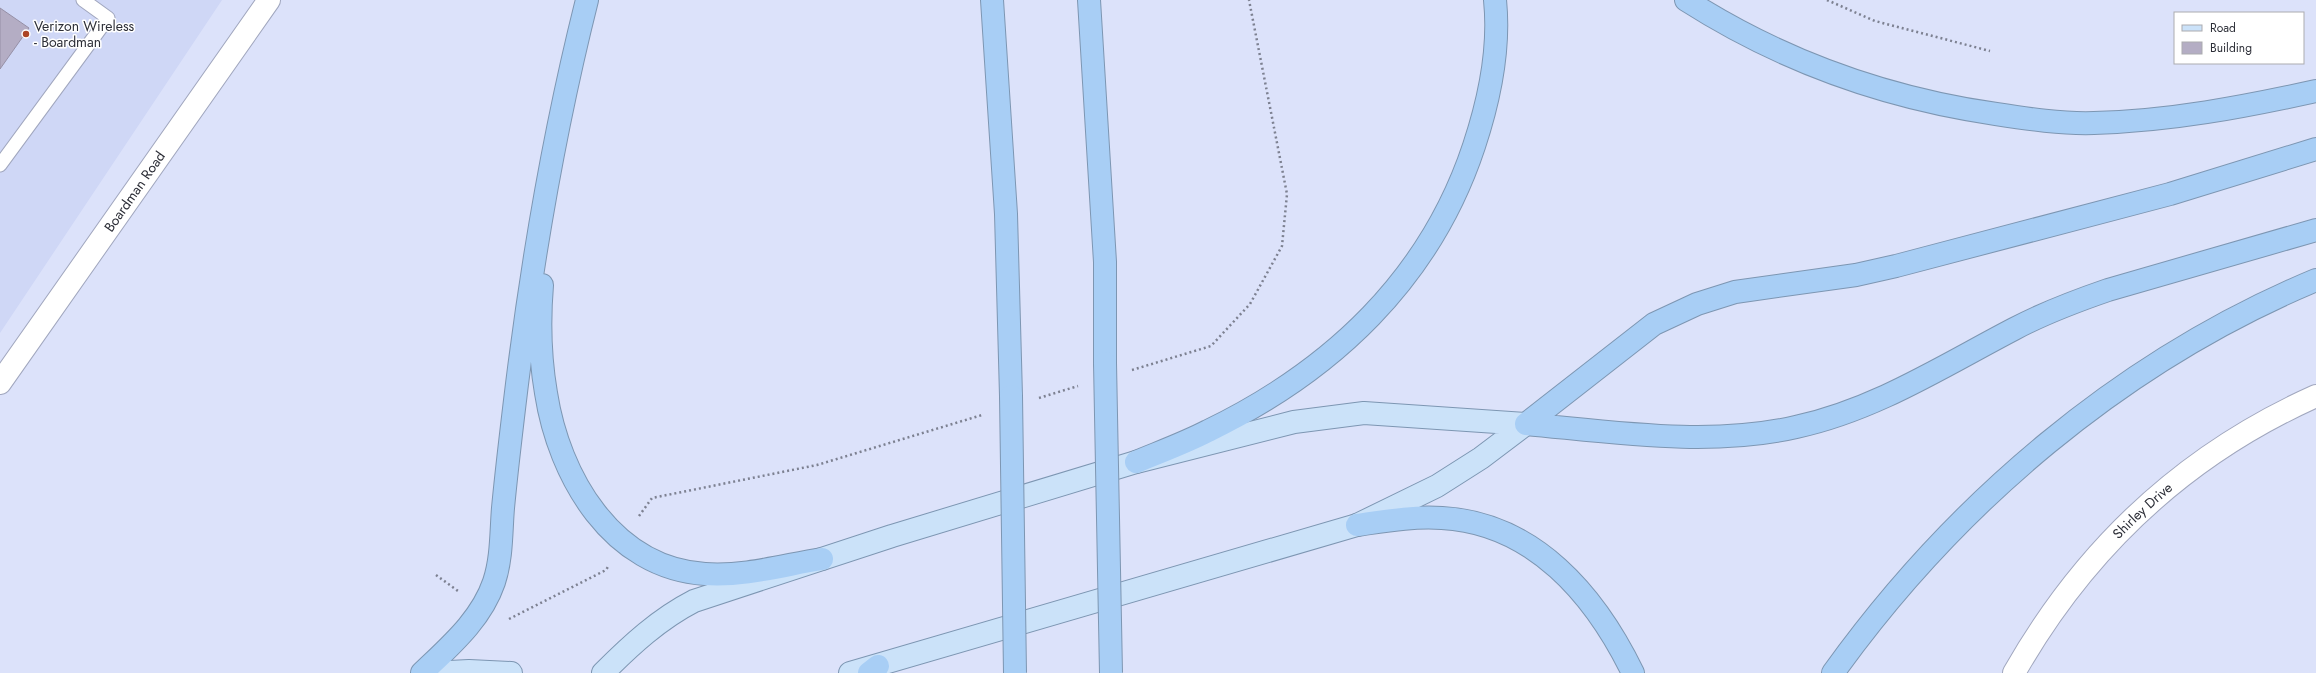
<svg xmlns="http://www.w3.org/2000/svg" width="2316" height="673" font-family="Jost,sans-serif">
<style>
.built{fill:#cfd7f6}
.building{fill:#b4adc4;stroke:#9690a6}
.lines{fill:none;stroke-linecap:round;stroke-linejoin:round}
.lane-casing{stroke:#a1a7be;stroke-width:15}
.secondary-casing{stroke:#a1a7be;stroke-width:24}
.primary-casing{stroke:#7d96b2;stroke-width:24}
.highway-casing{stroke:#7d96b2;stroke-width:24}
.path{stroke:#7d8191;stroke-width:2.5;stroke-dasharray:2 3;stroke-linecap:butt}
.lane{stroke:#fff;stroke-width:13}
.secondary{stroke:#fff;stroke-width:22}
.primary{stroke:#cbe2f9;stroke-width:22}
.highway{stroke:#a8cef5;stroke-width:22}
.highway-bridge-casing{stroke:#7d96b2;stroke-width:24;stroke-linecap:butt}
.highway-bridge{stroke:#a8cef5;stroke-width:22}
.poi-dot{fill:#ac4424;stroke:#fff;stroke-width:1.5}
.labels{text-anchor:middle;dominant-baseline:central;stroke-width:3;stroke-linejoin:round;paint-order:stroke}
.poi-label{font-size:14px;fill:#2c2e37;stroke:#fff;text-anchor:start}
.street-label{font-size:14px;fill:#2c2e37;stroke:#fff}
</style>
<rect width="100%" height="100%" fill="#dce2fa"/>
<path class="built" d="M 0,0 L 222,0 L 0,333 Z"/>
<path class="building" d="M 0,8 L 29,28 L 0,69 Z"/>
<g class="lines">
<defs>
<path id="lane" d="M 0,165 L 108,18 L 83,0"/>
<g id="secondary">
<path id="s1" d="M 0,383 L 269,0"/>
<path id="s2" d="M 2014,673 C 2085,548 2184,455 2316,396"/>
</g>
<path id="primary" d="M 430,673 L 469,671 L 511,673
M 603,673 C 631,645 659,619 694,601 L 892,536 L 1136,462 L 1294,422 L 1364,413 L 1526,424
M 850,673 L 1357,525 L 1437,486 L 1481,458 L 1526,424"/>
<path id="highway" d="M 992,0 L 1006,214 L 1011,396
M 1089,0 L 1105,262 L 1105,363
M 1686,0 C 1780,60 1885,98 1996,114 C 2028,119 2062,124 2094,123 C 2170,121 2243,107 2316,91
M 542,285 C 539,321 540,358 546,393 C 559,477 612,568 705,574 C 744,577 784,565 822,559
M 1526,424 L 1654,324 L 1697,304 L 1735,292 L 1856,275 L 1896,266 L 2170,194 L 2316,149
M 1526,424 C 1613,432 1710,447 1796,427 C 1875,410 1943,366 2014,329 C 2044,313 2076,301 2108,290 L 2316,230
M 1136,462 C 1160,452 1185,443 1208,431 C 1332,371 1430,279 1474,146 C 1489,101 1500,48 1495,0
M 1357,525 C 1385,521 1413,516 1442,518 C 1534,523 1595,595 1633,673
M 422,673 C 450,646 481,620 494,582 C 502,558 501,532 503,508 C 507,466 512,425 517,384 C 533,255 555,127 587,0
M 869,673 L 878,666
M 1833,673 C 1955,503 2122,361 2316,280"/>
</defs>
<use href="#lane" class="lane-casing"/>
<use href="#secondary" class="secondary-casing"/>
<use href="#primary" class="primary-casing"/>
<use href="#highway" class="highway-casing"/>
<path class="path" d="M 1827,0 L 1875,21 L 1990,51
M 1132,370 L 1211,346 L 1250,304 L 1282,246 L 1287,194 L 1249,0
M 1039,398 L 1078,386
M 639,516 L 652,498 L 817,465 L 982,415
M 436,575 L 458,591
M 509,619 L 606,570 L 609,565"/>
<use href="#lane" class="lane"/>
<use href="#secondary" class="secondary"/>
<use href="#primary" class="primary"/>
<use href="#highway" class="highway"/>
<defs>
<path id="highway-bridge" d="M 1105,363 L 1111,673
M 1011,396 L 1015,673"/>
</defs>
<use href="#highway-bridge" class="highway-bridge-casing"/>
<use href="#highway-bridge" class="highway-bridge"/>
</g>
<circle class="poi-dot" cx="26" cy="34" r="4"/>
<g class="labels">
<g class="poi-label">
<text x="34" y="26">Verizon Wireless<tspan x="34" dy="16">- Boardman</tspan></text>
</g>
<g class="street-label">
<text stroke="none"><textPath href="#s1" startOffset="234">Boardman Road</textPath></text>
<text stroke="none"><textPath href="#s2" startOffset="208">Shirley Drive</textPath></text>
</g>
</g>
<rect x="2174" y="12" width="130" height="52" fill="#ffffff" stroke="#ababaf"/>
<rect x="2182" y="25" width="20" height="6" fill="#cbe2f9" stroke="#ababaf"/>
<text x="2210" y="32" font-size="12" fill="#2c2e37">Road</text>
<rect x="2182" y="42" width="20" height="12" fill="#b4adc4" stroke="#ababaf"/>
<text x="2210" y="52" font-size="12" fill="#2c2e37">Building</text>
</svg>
